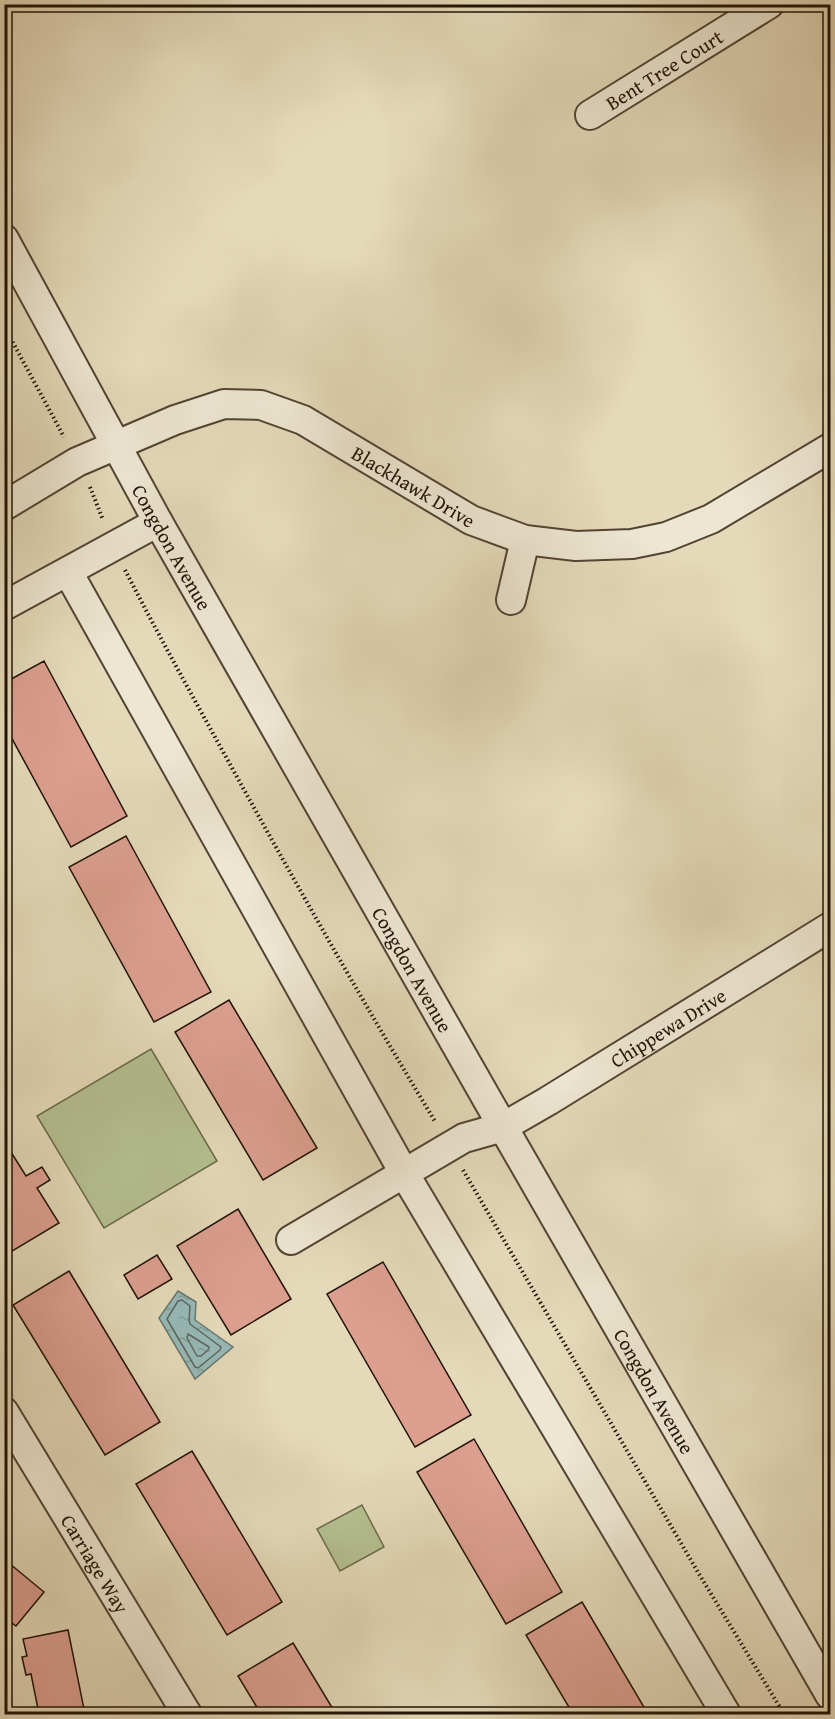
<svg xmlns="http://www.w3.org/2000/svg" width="835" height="1719" font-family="'Gentium Book Plus',serif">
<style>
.park{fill:#b4bf8f;stroke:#6a694a;stroke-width:1.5}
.water{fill:url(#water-ripples);stroke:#687770;stroke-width:1.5}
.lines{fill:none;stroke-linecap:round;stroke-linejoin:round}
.shore{stroke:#5c665e;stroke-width:1.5}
.building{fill:#dc9f90;stroke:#211306;stroke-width:1.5}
.minor-casing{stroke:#524433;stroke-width:32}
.path{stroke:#211306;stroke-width:4;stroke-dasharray:1.5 3;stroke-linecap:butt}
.minor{stroke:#ede6d2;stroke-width:28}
.labels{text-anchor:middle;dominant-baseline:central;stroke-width:5;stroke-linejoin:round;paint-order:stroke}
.street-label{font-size:20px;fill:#211306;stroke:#ede6d2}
</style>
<defs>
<pattern id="water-ripples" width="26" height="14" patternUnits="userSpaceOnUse" patternTransform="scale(1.5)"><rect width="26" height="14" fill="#97b9b7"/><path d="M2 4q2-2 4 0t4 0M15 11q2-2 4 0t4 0" fill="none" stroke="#829e9c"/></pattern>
</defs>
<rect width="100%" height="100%" fill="#e4d9b9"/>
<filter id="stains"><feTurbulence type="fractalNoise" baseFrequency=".00333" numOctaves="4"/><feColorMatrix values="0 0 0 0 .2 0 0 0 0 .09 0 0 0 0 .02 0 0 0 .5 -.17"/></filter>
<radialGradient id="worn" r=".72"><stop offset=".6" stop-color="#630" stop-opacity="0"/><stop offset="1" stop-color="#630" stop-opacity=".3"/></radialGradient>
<path class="park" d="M 151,1049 L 217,1161 L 104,1228 L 37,1116 Z
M 362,1505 L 384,1547 L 340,1571 L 317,1529 Z"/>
<path class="water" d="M 178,1291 L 196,1302 L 195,1320 L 233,1347 L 195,1379 L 159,1318 Z"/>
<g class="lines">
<path class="shore" d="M 182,1300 L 190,1306 L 189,1320 L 190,1324 L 221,1347 L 220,1350 L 198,1368 L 195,1367 L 167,1319 L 178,1301 Z
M 188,1334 L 209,1347 L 208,1350 L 201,1356 L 197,1356 L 187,1338 Z"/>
</g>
<path class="building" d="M 44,661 L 127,816 L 71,847 L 4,724 L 4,683 Z
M 126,836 L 211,992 L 154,1022 L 69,867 Z
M 229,1000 L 317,1148 L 263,1180 L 175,1032 Z
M 4,1141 L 26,1176 L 42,1167 L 50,1180 L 37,1188 L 59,1223 L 4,1256 Z
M 238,1209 L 291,1299 L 231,1335 L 177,1246 Z
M 157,1255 L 172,1279 L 138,1299 L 124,1275 Z
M 383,1262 L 471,1415 L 415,1447 L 327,1294 Z
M 69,1271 L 160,1422 L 105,1455 L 13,1305 Z
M 474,1439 L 562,1592 L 506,1624 L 417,1472 Z
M 192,1451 L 282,1602 L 227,1635 L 136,1484 Z
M 4,1559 L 44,1592 L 16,1626 L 4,1617 Z
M 582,1602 L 648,1714 L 573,1714 L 526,1635 Z
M 68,1630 L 85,1714 L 39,1714 L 31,1674 L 26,1675 L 22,1657 L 27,1656 L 23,1639 Z
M 293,1643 L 336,1714 L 261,1714 L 238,1676 Z"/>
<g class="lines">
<defs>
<g id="minor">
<path id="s1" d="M 590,115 L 769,4"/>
<path id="s2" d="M 4,239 L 158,522 L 503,1127 L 830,1695"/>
<path id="s3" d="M 4,506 L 77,462 L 175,420 L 224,404 L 261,405 L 303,420 L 471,520 L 525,540 L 576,546 L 632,544 L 666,537 L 711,519 L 830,448"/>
<path d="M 68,572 L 404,1173 L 726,1714"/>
<path d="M 511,600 L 525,540"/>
<path d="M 4,606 L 158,522"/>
<path id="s4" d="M 291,1240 L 464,1138 L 503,1127 L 548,1101 L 830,927"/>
<path id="s5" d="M 4,1412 L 187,1714"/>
</g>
</defs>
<use href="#minor" class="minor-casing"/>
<path class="path" d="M 4,326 L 64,437
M 90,487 L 103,520
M 125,570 C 161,640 199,708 237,777 C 301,893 367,1009 436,1123
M 463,1170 L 699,1574 L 784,1714"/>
<use href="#minor" class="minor"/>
</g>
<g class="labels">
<g class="street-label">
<text stroke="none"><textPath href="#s1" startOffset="87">Bent Tree Court</textPath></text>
<text stroke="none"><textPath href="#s3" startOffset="454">Blackhawk Drive</textPath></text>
<text stroke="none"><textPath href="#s2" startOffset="351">Congdon Avenue</textPath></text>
<text stroke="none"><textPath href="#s2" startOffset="837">Congdon Avenue</textPath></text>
<text stroke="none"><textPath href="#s4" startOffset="434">Chippewa Drive</textPath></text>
<text stroke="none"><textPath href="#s2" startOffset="1323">Congdon Avenue</textPath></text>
<text stroke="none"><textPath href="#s5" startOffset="177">Carriage Way</textPath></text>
</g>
</g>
<rect width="835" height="1719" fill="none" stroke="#e4d9b9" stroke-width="24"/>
<rect x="6" y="6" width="823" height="1707" fill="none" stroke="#211306" stroke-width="3"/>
<rect x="12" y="12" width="811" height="1695" fill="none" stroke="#211306" stroke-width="1.5"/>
<rect width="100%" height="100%" filter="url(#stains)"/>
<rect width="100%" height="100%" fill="url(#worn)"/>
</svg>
